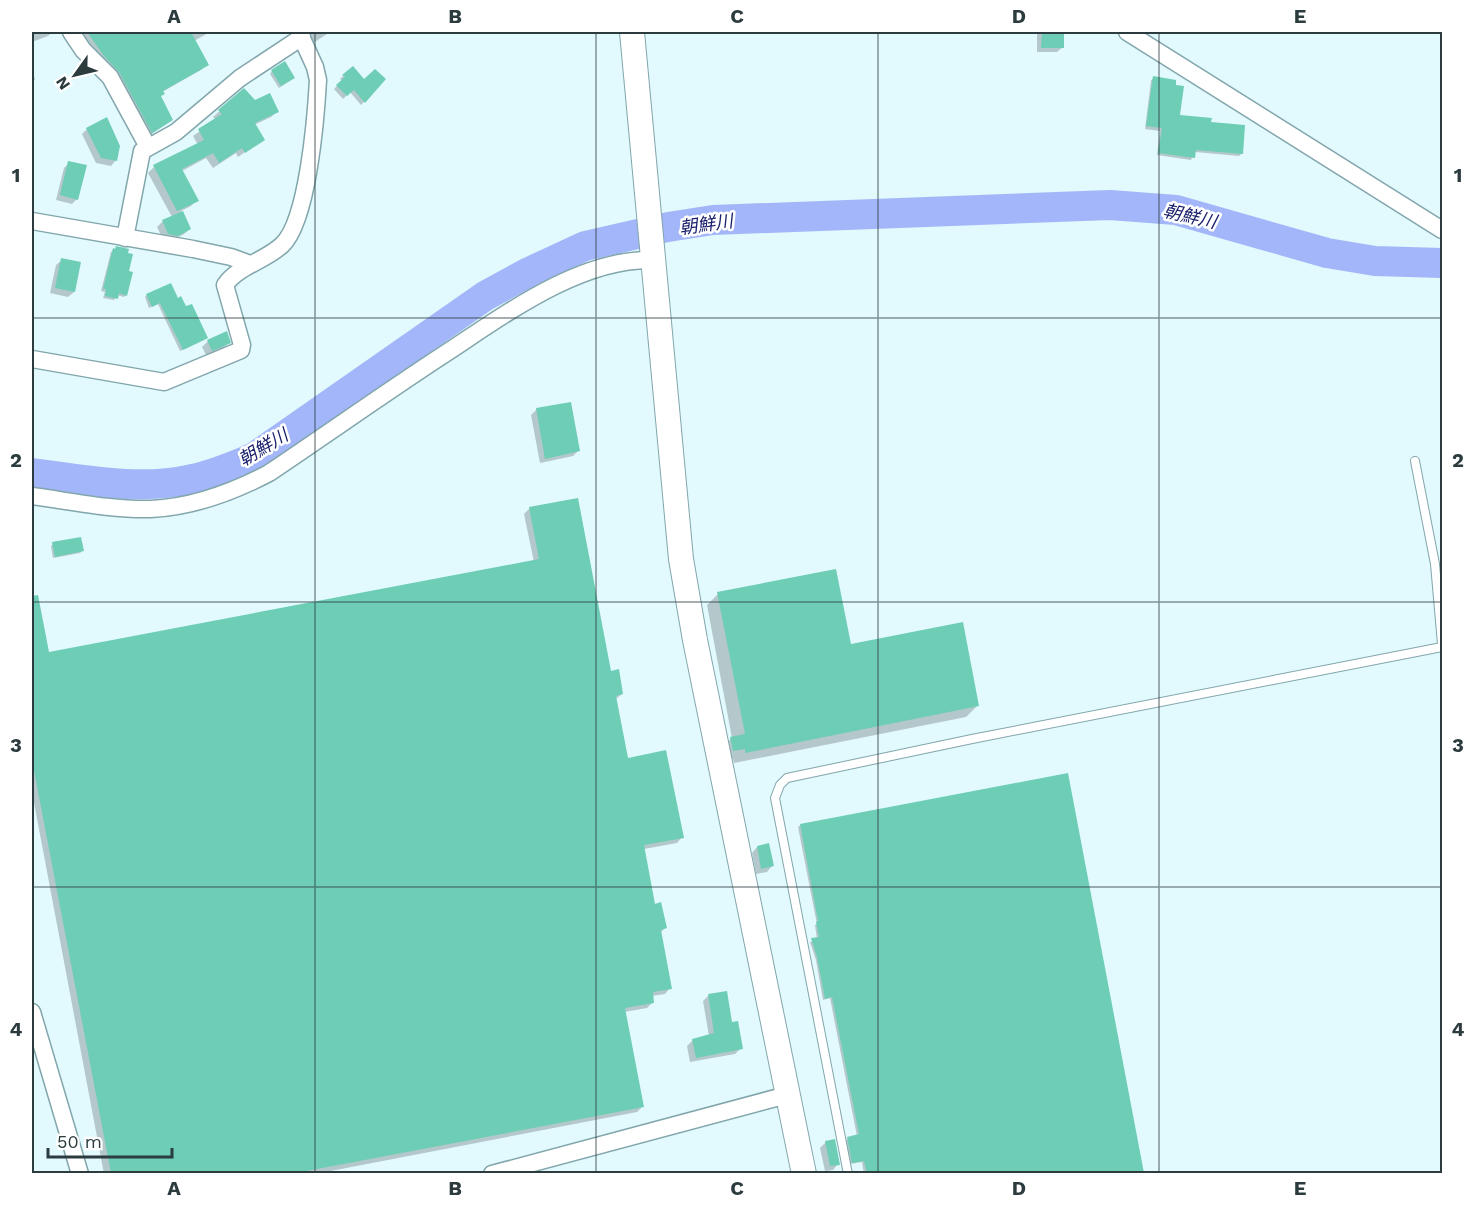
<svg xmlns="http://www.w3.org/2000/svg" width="1474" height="1205" font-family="'Work Sans','Noto Sans JP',sans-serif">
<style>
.shadow{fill:#0003}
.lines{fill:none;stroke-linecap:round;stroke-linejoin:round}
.river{stroke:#a3b6f9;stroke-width:30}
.building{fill:#6ecdb5}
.lane-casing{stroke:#81a6ac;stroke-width:10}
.street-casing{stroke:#81a6ac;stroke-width:19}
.secondary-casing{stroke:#81a6ac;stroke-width:26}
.lane{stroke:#fff;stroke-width:8}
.street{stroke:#fff;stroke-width:16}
.secondary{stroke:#fff;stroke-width:24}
.grid{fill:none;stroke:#2b3b3e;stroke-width:1.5;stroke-opacity:0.55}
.labels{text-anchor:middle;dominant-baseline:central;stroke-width:5;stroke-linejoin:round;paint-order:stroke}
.water-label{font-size:18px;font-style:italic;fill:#1a206b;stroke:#fff}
.neatline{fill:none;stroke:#2b3b3e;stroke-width:2}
.grid-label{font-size:20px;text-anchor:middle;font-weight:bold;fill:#2b3b3e}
</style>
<rect width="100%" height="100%" fill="#e2f9fd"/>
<path class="shadow" d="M 32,32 L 52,32 L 48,36 L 32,42 Z
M 75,32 L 109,32 L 117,45 L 139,32 L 210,32 L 194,41 L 207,64 L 201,70 L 162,92 L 159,97 L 172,120 L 146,138 Z
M 296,32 L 330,32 L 307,47 Z
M 1037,32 L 1063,32 L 1063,47 L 1057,52 L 1037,52 Z
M 32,71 L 35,79 L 32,83 Z
M 272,71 L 291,80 L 279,88 L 270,74 Z
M 343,76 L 364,81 L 384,79 L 361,105 L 350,92 L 343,99 L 334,89 L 342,81 L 340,79 Z
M 1153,78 L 1178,117 L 1210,124 L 1242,153 L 1239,156 L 1195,152 L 1191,160 L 1157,155 L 1160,131 L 1145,129 L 1151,81 Z
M 244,90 L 254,102 L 277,111 L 271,117 L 254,125 L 263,139 L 238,157 L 236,153 L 213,168 L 206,158 L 182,171 L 197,200 L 191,206 L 181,211 L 190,229 L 184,234 L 171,241 L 163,239 L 157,227 L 162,222 L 172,217 L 148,173 L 154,167 L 198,145 L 193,136 L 216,120 L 213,117 Z
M 87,129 L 116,160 L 111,166 L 96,163 L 82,134 Z
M 69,163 L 77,199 L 72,204 L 56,200 L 64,168 Z
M 116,248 L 127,272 L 126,295 L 124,297 L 117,295 L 114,300 L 103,298 L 105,292 L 101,291 L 111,252 Z
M 62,260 L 74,292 L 68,297 L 50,293 L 56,265 Z
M 147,295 L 177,300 L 204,340 L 180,351 L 158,304 L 149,308 L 145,297 Z
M 208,341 L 229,343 L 223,348 L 206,355 L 202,347 Z
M 537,409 L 578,451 L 573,456 L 540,463 L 531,415 Z
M 530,508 L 622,694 L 616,699 L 626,760 L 682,837 L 677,843 L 644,849 L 654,905 L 665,928 L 660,933 L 670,988 L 665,994 L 652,996 L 653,1002 L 647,1008 L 624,1012 L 642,1107 L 637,1112 L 315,1174 L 104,1174 L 32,792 L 32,603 L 38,602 L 48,654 L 534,562 L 524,514 Z
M 53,544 L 82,551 L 80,553 L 53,558 L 51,546 Z
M 718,594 L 849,646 L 978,705 L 966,717 L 734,763 L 733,759 L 721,762 L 719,750 L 732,738 L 707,605 Z
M 1067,775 L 1142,1174 L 864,1174 L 862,1162 L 850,1164 L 846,1140 L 857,1136 L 830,998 L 823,1000 L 816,960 L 810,942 L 817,939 L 815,925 L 817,924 L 798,827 L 801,825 Z
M 757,847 L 772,866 L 767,872 L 756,874 L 752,853 Z
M 726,993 L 731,1024 L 741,1048 L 735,1054 L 690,1062 L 687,1046 L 693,1040 L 709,1036 L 703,1001 L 708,996 Z
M 826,1142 L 838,1164 L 833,1170 L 825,1171 L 820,1148 Z"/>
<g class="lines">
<path class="river" d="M 32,473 C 83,480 140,491 192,479 C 213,475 233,466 253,458 L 485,296 L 529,272 L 585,246 L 668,227 L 713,220 L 1110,205 L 1176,210 L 1327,253 L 1375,261 L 1442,263"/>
</g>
<path class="building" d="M 87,32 L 191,32 L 209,65 L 163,91 L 165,94 L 161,96 L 173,120 L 152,133 L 119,72 L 104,56 Z
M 1042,32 L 1064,32 L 1064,48 L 1041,48 Z
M 285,61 L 295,78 L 281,86 L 271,70 Z
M 353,66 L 364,79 L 375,69 L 386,79 L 365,103 L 354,90 L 347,96 L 336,85 L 345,77 L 342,75 Z
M 1153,76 L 1176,80 L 1176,85 L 1184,86 L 1180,115 L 1212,118 L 1211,122 L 1245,125 L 1243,154 L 1196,150 L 1195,158 L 1158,153 L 1162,128 L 1146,126 Z
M 244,88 L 255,100 L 270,93 L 279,112 L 255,123 L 265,140 L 245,153 L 242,148 L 219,163 L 213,153 L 182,169 L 199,201 L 177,211 L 153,165 L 204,140 L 198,129 L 222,114 L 218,110 Z
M 107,117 L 120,146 L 117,161 L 101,158 L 86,128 Z
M 68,161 L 87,165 L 78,200 L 60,195 Z
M 183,211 L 191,229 L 178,236 L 168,234 L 162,220 Z
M 116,246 L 129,249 L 128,253 L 133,254 L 129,271 L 133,272 L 127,296 L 119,293 L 118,299 L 105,296 L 106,289 L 103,289 L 113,248 L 115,249 Z
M 61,258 L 81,262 L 75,292 L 55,288 Z
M 171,283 L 178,298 L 181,296 L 186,306 L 192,304 L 208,338 L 183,350 L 160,303 L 152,307 L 146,294 Z
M 227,331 L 231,343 L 212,351 L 207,340 Z
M 571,402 L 580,451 L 545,459 L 536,408 Z
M 578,498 L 611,671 L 619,669 L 623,694 L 616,696 L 628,758 L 666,750 L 684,838 L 644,845 L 655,904 L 661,902 L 667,928 L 661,930 L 672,989 L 653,992 L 654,1003 L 625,1008 L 644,1107 L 296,1173 L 111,1173 L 32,760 L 32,596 L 38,595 L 49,652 L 539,559 L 529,507 Z
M 81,537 L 84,551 L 55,557 L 52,542 Z
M 836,569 L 851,644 L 963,622 L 979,706 L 745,753 L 745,749 L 733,751 L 730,737 L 745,734 L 717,592 Z
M 1068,773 L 1144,1173 L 867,1173 L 864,1161 L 852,1163 L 847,1137 L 859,1134 L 832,997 L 825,999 L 817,957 L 811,938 L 819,937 L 816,922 L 818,921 L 800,824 Z
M 769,843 L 774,866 L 761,869 L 757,846 Z
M 727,991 L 732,1022 L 738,1021 L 743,1049 L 696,1058 L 692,1039 L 714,1033 L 708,994 Z
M 835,1139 L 840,1165 L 830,1166 L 825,1141 Z"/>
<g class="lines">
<defs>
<path id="lane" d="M 1415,461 L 1435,564 L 1442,644
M 848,1174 L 775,798 L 780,785 L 787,778 L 972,739 L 1442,647"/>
<path id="street" d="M 71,32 L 83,50 L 110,77 L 148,147
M 1127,32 L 1442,230
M 32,221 L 193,249 L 231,257 L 250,264
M 125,238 L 142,151 L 176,132 L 240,78 L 302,37
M 32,359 L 164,382 L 241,350 L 242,345 L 225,285 C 238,266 265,261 282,245 C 308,221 316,116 318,80 L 315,67 L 299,32
M 32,496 C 70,501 111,510 151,509 C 192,507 233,492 269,473 C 327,434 385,393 443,355 C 503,316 579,258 653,260
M 32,1012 L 80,1174
M 492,1174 L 787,1095"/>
<path id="secondary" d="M 632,32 L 681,559 L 695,640 L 804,1174"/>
</defs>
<use href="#lane" class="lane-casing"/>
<use href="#street" class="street-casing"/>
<use href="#secondary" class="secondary-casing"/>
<use href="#lane" class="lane"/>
<use href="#street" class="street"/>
<use href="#secondary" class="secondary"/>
</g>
<path class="grid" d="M 315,32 L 315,1174M 596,32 L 596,1174M 878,32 L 878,1174M 1159,32 L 1159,1174M 32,318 L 1442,318M 32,602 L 1442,602M 32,887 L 1442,887"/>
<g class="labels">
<g class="water-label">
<text transform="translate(1190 216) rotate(13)">朝鮮川</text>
<text transform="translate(706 224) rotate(-8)">朝鮮川</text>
<text transform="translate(263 447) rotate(-31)">朝鮮川</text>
</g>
</g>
<rect width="1474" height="1205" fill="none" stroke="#ffffff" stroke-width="66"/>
<g transform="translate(75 75) rotate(236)" stroke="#ffffff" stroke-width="4.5" paint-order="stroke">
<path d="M0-4.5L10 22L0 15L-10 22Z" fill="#2b3b3e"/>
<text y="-9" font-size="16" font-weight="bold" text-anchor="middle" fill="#2b3b3e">N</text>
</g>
<path d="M48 1148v9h124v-9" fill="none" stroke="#2b3b3e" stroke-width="3"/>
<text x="57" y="1148" font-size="18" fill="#2b3b3e" stroke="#ffffff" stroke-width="4.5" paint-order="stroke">50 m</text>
<rect x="33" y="33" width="1408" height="1139" class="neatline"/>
<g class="grid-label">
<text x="174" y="23">A</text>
<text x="455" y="23">B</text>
<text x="737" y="23">C</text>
<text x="1019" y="23">D</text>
<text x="1300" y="23">E</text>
<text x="16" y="182">1</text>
<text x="1458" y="182">1</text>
<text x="16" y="467">2</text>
<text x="1458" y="467">2</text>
<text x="16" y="752">3</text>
<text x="1458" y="752">3</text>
<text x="16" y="1036">4</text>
<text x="1458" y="1036">4</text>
<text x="174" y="1195">A</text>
<text x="455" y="1195">B</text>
<text x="737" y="1195">C</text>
<text x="1019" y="1195">D</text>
<text x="1300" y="1195">E</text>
</g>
</svg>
